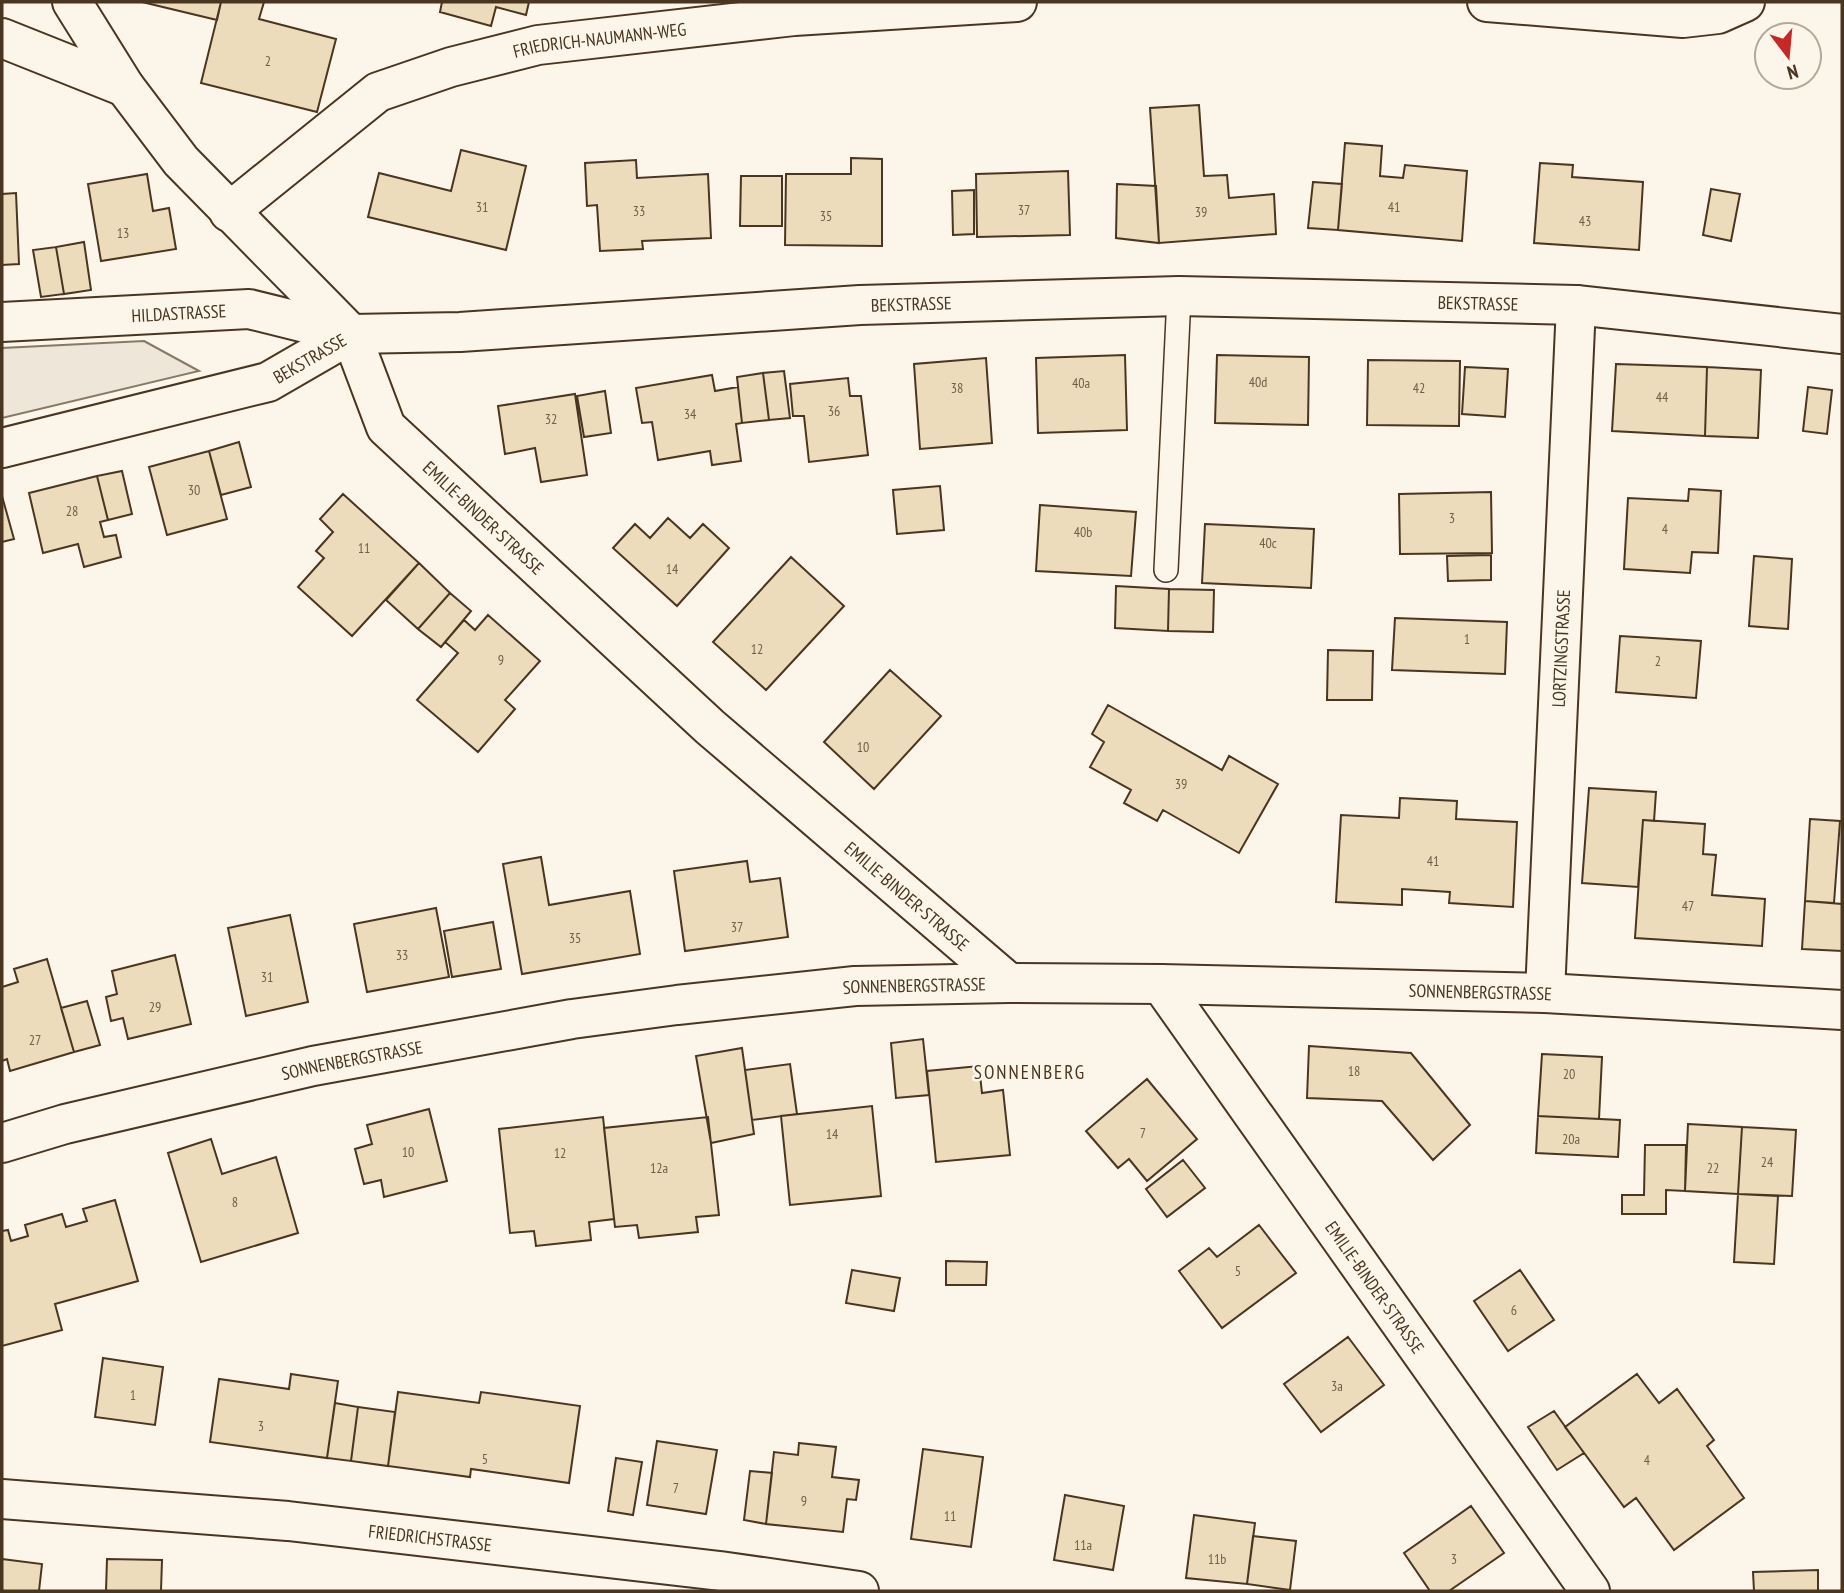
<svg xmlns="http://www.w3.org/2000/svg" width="1844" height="1593" font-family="'PT Sans Narrow',sans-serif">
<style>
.green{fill:#ede6d9;stroke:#887966;stroke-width:2}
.building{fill:#ecdcbc;stroke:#4a3520;stroke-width:2}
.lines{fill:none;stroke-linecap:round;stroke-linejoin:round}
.service-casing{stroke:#4a3520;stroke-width:26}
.minor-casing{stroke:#4a3520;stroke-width:42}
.service{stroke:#fbf6e9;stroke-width:23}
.minor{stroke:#fbf6e9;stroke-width:38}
.labels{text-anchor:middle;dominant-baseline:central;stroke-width:5;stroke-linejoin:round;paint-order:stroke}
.number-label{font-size:14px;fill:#725f47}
.street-label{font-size:18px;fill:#4a3520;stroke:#fbf6e9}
.neighbourhood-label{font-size:19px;letter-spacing:2px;fill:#4a3520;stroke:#fbf6e9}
</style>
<rect width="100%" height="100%" fill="#fbf6e9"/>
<path class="green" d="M 144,341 L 199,371 L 2,418 L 2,348 Z"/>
<path class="building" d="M 142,2 L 221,2 L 217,20 Z
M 221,2 L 264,2 L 259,19 L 336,39 L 317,112 L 201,83 Z
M 442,2 L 529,2 L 526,15 L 496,7 L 491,26 L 440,12 Z
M 1199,105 L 1204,176 L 1227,175 L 1229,198 L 1274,194 L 1276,234 L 1159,243 L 1150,108 Z
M 1345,143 L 1382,146 L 1380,176 L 1403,178 L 1405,165 L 1467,171 L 1462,241 L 1338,230 Z
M 461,150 L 526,166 L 506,250 L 368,217 L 379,173 L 451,191 Z
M 851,158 L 882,159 L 882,246 L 785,245 L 786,174 L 851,174 Z
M 636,160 L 637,178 L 708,174 L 711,238 L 642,241 L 643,249 L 600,251 L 597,205 L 587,206 L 585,163 Z
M 1540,163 L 1573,165 L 1572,177 L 1643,182 L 1639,250 L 1534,243 Z
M 1068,171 L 1070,235 L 977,237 L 976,174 Z
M 147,174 L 153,211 L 169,208 L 176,249 L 101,261 L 88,184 Z
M 741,176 L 782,176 L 782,226 L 740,226 Z
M 1313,182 L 1342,184 L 1338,230 L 1308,228 Z
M 1117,184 L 1156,186 L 1159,243 L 1116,238 Z
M 1711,189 L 1740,194 L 1731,241 L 1703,235 Z
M 974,190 L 974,234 L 953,235 L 952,191 Z
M 16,193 L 19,264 L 2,265 L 2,194 Z
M 84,242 L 91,290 L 64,294 L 56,247 Z
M 56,247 L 64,294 L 41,297 L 33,250 Z
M 1125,355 L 1127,430 L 1038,433 L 1036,358 Z
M 1217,355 L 1309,357 L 1308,425 L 1215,423 Z
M 986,358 L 992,443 L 920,449 L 914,364 Z
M 1368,360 L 1460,361 L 1459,426 L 1367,425 Z
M 1616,364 L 1707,367 L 1705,436 L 1612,431 Z
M 1465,367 L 1508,369 L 1505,417 L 1462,414 Z
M 1707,367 L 1761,370 L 1758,438 L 1705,436 Z
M 784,371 L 790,418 L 769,420 L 763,373 Z
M 763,373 L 769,420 L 742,423 L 737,377 Z
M 712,375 L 715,391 L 738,387 L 742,423 L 736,424 L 741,461 L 712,465 L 710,451 L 658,460 L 652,422 L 642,423 L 636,388 Z
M 848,378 L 850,396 L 861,396 L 868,455 L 809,462 L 804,416 L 793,416 L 790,384 Z
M 1808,387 L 1832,390 L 1827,434 L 1803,431 Z
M 605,391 L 611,433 L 584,437 L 577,396 Z
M 575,394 L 587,475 L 541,482 L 535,448 L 505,454 L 498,406 Z
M 239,442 L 251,487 L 221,495 L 209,451 Z
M 209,451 L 227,519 L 167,535 L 149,467 Z
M 122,471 L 132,514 L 108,520 L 97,476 Z
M 97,476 L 108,520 L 100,522 L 104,537 L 116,535 L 121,557 L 84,567 L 78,544 L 43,553 L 29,493 Z
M 940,486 L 944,530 L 897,534 L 893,490 Z
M 1689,489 L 1721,491 L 1718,553 L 1692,552 L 1690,573 L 1624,569 L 1628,498 L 1688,501 Z
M 1491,492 L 1492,553 L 1400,554 L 1399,494 Z
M 343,494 L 419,563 L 352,636 L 298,587 L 324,558 L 316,551 L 333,532 L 320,519 Z
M 2,496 L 14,539 L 2,542 Z
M 1040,505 L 1136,512 L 1131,576 L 1036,571 Z
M 668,518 L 690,538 L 703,524 L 729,548 L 677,606 L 613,548 L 635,524 L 650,538 Z
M 1205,524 L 1314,529 L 1311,588 L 1202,583 Z
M 1491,555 L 1491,580 L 1448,581 L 1447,556 Z
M 1754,556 L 1792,559 L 1788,629 L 1749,626 Z
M 791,557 L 844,606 L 766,690 L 713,642 Z
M 419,563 L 450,593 L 418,629 L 386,600 Z
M 1116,586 L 1169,589 L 1168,631 L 1115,628 Z
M 1169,589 L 1214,590 L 1213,632 L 1168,631 Z
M 450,593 L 471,611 L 441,647 L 418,629 Z
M 488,615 L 540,661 L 505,700 L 515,709 L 478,752 L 417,700 L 458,653 L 445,642 L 464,620 L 475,630 Z
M 1395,618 L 1507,622 L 1505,674 L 1392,670 Z
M 1620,636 L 1701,641 L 1696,698 L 1616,692 Z
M 1328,650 L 1373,651 L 1372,700 L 1327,700 Z
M 890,670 L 941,716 L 874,789 L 824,742 Z
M 1108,705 L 1222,770 L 1229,756 L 1278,784 L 1239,853 L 1163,810 L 1157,821 L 1124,803 L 1131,790 L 1090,767 L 1104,742 L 1092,734 Z
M 1589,788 L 1656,792 L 1654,821 L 1643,820 L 1638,887 L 1582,883 Z
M 1400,798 L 1457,801 L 1456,819 L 1517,822 L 1513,907 L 1449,903 L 1450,892 L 1402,889 L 1402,905 L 1336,902 L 1341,815 L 1399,818 Z
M 1810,819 L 1840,821 L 1834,903 L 1805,901 Z
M 1643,820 L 1705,824 L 1703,854 L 1716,855 L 1712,895 L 1765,899 L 1762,946 L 1635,938 Z
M 541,857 L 549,905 L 630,891 L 640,954 L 522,974 L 503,864 Z
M 747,861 L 750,882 L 780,878 L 788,937 L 685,951 L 674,871 Z
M 1805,901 L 1842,904 L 1842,951 L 1802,949 Z
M 436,908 L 449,977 L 367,992 L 354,924 Z
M 290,915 L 308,1002 L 246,1016 L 228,928 Z
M 493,922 L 501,969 L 452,977 L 444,931 Z
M 175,955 L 191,1024 L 128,1039 L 123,1018 L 111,1021 L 106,997 L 117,994 L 112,971 Z
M 47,959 L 74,1052 L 10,1071 L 7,1059 L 2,1061 L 2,987 L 18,982 L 14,969 Z
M 87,1001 L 100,1045 L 74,1052 L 61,1008 Z
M 923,1039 L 929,1095 L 896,1098 L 891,1043 Z
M 1309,1046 L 1411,1053 L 1470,1125 L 1433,1160 L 1382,1101 L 1307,1098 Z
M 742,1048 L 754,1134 L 711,1143 L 696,1056 Z
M 1542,1054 L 1602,1057 L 1599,1119 L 1538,1116 Z
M 790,1064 L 797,1114 L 752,1120 L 745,1070 Z
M 979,1066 L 982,1093 L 1003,1090 L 1010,1155 L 936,1162 L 927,1071 Z
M 1147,1079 L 1197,1139 L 1147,1181 L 1129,1159 L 1118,1168 L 1086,1131 Z
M 872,1106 L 881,1196 L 790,1205 L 781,1116 Z
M 429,1109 L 447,1181 L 384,1197 L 381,1180 L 364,1184 L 355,1149 L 372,1144 L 367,1125 Z
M 1538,1116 L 1620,1120 L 1618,1157 L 1536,1153 Z
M 603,1117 L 614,1219 L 589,1222 L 591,1240 L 536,1246 L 534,1231 L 510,1233 L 499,1129 Z
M 708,1117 L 719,1215 L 696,1217 L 698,1232 L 639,1238 L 637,1225 L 615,1227 L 604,1128 Z
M 1688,1124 L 1742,1127 L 1738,1194 L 1685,1191 Z
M 1742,1127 L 1796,1130 L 1792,1196 L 1738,1194 Z
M 211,1139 L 222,1174 L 276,1157 L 298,1233 L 201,1262 L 168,1153 Z
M 1645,1145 L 1686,1145 L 1685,1191 L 1666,1190 L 1666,1214 L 1622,1214 L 1622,1195 L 1644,1195 Z
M 1183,1160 L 1205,1188 L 1167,1217 L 1146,1189 Z
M 1738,1194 L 1778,1196 L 1774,1264 L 1734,1262 Z
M 115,1200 L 138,1281 L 55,1304 L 62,1330 L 2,1346 L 2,1231 L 8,1230 L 11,1241 L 28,1236 L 25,1225 L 62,1214 L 66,1227 L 87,1221 L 83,1209 Z
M 1259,1225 L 1296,1273 L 1222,1328 L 1179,1271 L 1209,1248 L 1217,1257 Z
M 946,1261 L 987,1262 L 986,1285 L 946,1285 Z
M 852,1270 L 900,1278 L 894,1311 L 846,1303 Z
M 1520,1270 L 1554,1320 L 1508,1351 L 1474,1301 Z
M 1348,1337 L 1384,1385 L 1321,1432 L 1284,1384 Z
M 103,1358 L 163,1367 L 155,1425 L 95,1417 Z
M 291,1374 L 338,1381 L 327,1458 L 210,1442 L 219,1379 L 289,1389 Z
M 1637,1374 L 1659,1403 L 1677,1389 L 1714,1440 L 1707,1446 L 1744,1498 L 1674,1550 L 1636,1498 L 1624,1507 L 1565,1427 Z
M 398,1392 L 479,1403 L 481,1392 L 580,1406 L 569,1483 L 471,1469 L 470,1477 L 388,1466 Z
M 335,1403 L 358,1407 L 351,1461 L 327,1458 Z
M 358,1407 L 395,1412 L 388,1466 L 351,1461 Z
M 1554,1411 L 1584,1453 L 1557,1470 L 1528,1427 Z
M 657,1441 L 717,1450 L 706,1514 L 647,1505 Z
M 799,1443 L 836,1447 L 832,1477 L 859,1480 L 856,1500 L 847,1499 L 843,1532 L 766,1524 L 774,1452 L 798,1455 Z
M 923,1449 L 983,1457 L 971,1547 L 911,1539 Z
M 616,1458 L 642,1462 L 633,1515 L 608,1511 Z
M 750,1471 L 772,1473 L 766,1524 L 744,1520 Z
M 1065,1495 L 1124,1506 L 1113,1570 L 1054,1560 Z
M 1471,1506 L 1504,1553 L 1449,1591 L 1430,1591 L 1404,1553 Z
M 1194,1515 L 1255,1523 L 1247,1584 L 1186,1578 Z
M 1253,1536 L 1296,1541 L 1290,1590 L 1247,1584 Z
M 2,1559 L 42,1564 L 39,1591 L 2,1591 Z
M 107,1559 L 162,1560 L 161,1591 L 106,1591 Z
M 1818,1570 L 1818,1591 L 1754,1591 L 1753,1572 Z"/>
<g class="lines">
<defs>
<path id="service" d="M 1166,570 L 1179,296"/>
<g id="minor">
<path id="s1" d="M 72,2 L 125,87 L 181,161 L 351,334 L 386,427 L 710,727 L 1009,983"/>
<path d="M 1487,2 L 1683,18 L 1718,14 L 1745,2"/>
<path d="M 2,38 L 125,87"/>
<path id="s2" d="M 229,212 L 378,92 L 451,67 L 538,45 L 794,16 L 1017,2"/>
<path id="s3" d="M 2,322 L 249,309 L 350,334"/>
<path id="s4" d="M 2,448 L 268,382 L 351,334 L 460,332 L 860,305 L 1179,296 L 1576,305 L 1842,334"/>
<path id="s5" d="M 1161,984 L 1590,1591"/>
<path id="s6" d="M 1545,993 L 1576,305"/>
<path id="s7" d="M 2,1143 L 65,1124 L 313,1066 L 572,1019 L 677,1005 L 855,986 L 1009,983 L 1161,984 L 1545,993 L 1842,1010"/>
<path id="s8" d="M 2,1499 L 288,1521 L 720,1571 L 859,1591"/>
</g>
</defs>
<use href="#service" class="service-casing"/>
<use href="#minor" class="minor-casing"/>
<use href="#service" class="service"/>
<use href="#minor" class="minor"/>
</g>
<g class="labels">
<g class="number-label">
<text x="268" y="61">2</text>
<text x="482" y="207">31</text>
<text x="1394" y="207">41</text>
<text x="1024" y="210">37</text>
<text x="639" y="211">33</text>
<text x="1201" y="212">39</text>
<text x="826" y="216">35</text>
<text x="1585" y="221">43</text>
<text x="123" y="233">13</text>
<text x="1258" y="382">40d</text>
<text x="1081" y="383">40a</text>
<text x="957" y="388">38</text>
<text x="1419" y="388">42</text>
<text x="1662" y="397">44</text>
<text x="834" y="411">36</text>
<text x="690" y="414">34</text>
<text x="551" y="419">32</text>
<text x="194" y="490">30</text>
<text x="72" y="511">28</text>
<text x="1452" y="518">3</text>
<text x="1665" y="529">4</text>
<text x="1083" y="532">40b</text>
<text x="1268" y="543">40c</text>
<text x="364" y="548">11</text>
<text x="672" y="569">14</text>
<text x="1467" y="639">1</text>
<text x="757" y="649">12</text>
<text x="501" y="660">9</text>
<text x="1658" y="661">2</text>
<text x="863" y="747">10</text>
<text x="1181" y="784">39</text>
<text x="1433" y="861">41</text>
<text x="1688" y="906">47</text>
<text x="737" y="927">37</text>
<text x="575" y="938">35</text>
<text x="402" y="955">33</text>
<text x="267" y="977">31</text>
<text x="155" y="1007">29</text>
<text x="35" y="1040">27</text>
<text x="1354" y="1071">18</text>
<text x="1569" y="1074">20</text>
<text x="1143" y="1133">7</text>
<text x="832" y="1134">14</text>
<text x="1571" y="1139">20a</text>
<text x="408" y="1152">10</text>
<text x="560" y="1153">12</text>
<text x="1767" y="1162">24</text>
<text x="659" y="1168">12a</text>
<text x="1713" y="1168">22</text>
<text x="235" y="1202">8</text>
<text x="1238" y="1271">5</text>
<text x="1514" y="1310">6</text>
<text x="1337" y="1386">3a</text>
<text x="133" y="1395">1</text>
<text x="261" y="1426">3</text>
<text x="485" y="1459">5</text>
<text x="1647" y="1460">4</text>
<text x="676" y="1488">7</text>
<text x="804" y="1501">9</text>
<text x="950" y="1516">11</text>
<text x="1083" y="1545">11a</text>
<text x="1217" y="1559">11b</text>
<text x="1454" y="1559">3</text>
</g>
<g class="street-label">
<text stroke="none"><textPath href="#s2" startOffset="420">FRIEDRICH-NAUMANN-WEG</textPath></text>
<text stroke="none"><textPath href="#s4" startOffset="1498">BEKSTRASSE</textPath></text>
<text stroke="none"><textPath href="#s4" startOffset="931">BEKSTRASSE</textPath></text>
<text stroke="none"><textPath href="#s3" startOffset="177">HILDASTRASSE</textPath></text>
<text stroke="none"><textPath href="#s4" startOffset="322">BEKSTRASSE</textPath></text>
<text stroke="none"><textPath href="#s1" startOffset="668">EMILIE-BINDER-STRASSE</textPath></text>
<text stroke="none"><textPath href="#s6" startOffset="345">LORTZINGSTRASSE</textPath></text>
<text stroke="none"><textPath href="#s1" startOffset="1236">EMILIE-BINDER-STRASSE</textPath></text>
<text stroke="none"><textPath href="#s7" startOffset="928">SONNENBERGSTRASSE</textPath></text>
<text stroke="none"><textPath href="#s7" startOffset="1494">SONNENBERGSTRASSE</textPath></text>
<text stroke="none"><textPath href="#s7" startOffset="360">SONNENBERGSTRASSE</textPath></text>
<text stroke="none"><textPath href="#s5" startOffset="371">EMILIE-BINDER-STRASSE</textPath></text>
<text stroke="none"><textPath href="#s8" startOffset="430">FRIEDRICHSTRASSE</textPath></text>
</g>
<g class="neighbourhood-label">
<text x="1030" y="1072">SONNENBERG</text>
</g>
</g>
<rect width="1844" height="1593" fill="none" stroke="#4a3520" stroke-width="7"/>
<g transform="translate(1788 56) rotate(164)"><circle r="33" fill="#fbf6e9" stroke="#b4a999" stroke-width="2"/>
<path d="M0-5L12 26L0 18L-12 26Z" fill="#c62828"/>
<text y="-10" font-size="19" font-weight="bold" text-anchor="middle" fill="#4a3520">N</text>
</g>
</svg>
